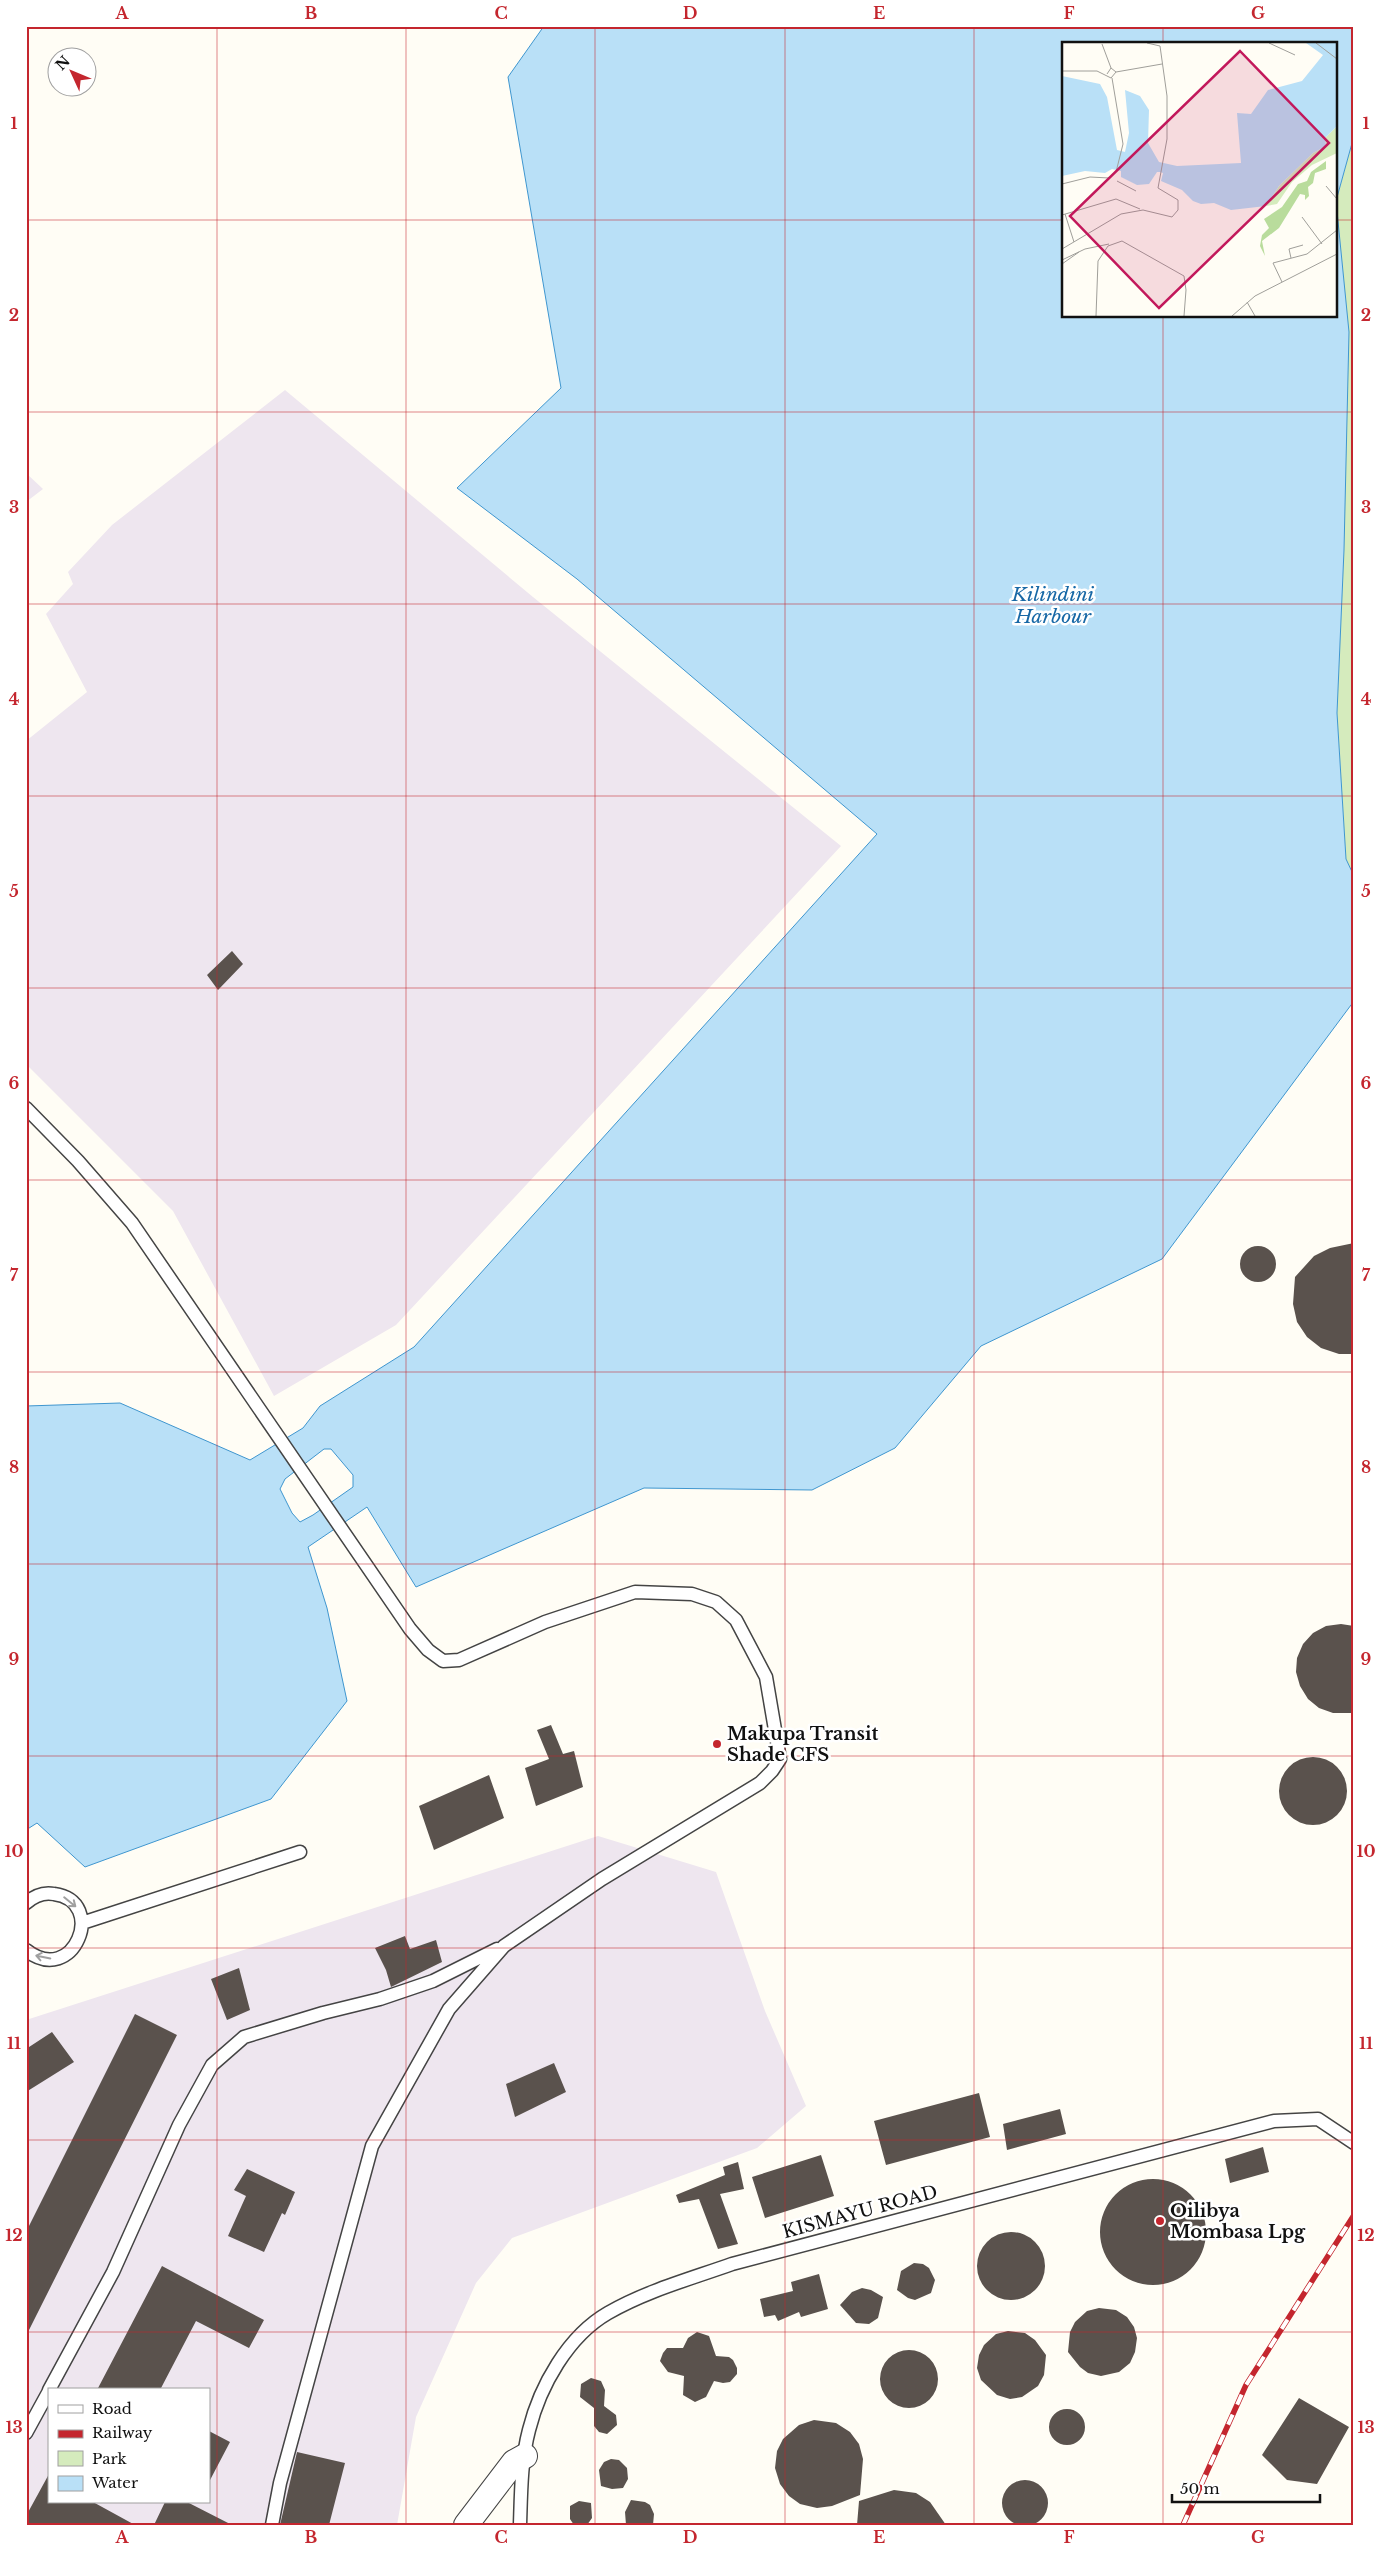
<svg xmlns="http://www.w3.org/2000/svg" width="1380" height="2551" font-family="'Libre Baskerville',serif">
<style>
.industrial{fill:#eee6ef;fill-rule:evenodd}
.green{fill:#d5ebbd}
.water{fill:#b9e0f7;stroke:#3f96cf;fill-rule:evenodd}
.building{fill:#5a524d}
.lines{fill:none;stroke-linecap:round;stroke-linejoin:round}
.service-casing{stroke:#444;stroke-width:15}
.minor-casing{stroke:#444;stroke-width:26}
.service{stroke:#fff;stroke-width:12}
.minor{stroke:#fff;stroke-width:24}
.rail-casing{stroke:#c4262e;stroke-width:5.5}
.rail{stroke:#fff;stroke-width:4;stroke-dasharray:11;stroke-linecap:butt}
.oneway{stroke:#a0a0a0}
.grid{fill:none;stroke:#c4262e;stroke-width:1;stroke-opacity:0.55}
.poi-dot{fill:#c4262e;stroke:#fff;stroke-width:2}
.labels{text-anchor:middle;dominant-baseline:central;stroke-width:5;stroke-linejoin:round;paint-order:stroke}
.poi-label{font-size:18px;font-weight:bold;fill:#111;stroke:#fff;text-anchor:start}
.street-label{font-size:18px;fill:#111;stroke:#fff}
.water-label{font-size:19px;font-style:italic;fill:#1768a6;stroke:#fff}
.inset-road{fill:none;stroke:#a09f9a;stroke-width:1}
.view{fill:#c2185b;fill-opacity:0.15;stroke:#c2185b;stroke-width:2.5}
.inset-edge{fill:none;stroke:#111;stroke-width:2.5}
.neatline{fill:none;stroke:#c4262e;stroke-width:2}
.grid-label{font-size:16px;text-anchor:middle;font-weight:bold;fill:#c4262e}
</style>
<rect width="100%" height="100%" fill="#fffdf5"/>
<path class="industrial" d="M 285,390 L 533,597 L 841,846 L 396,1325 L 274,1396 L 173,1211 L 26,1064 L 26,741 L 87,692 L 46,614 L 73,584 L 68,572 L 112,525 Z
M 26,473 L 43,489 L 26,502 Z
M 598,1836 L 716,1872 L 765,2011 L 806,2106 L 757,2148 L 512,2238 L 476,2283 L 416,2417 L 397,2525 L 26,2525 L 26,2020 ZM 49,2390 L 209,2390 L 209,2502 L 49,2502 Z"/>
<path class="green" d="M 1354,136 L 1354,876 L 1346,859 L 1337,713 L 1344,550 L 1336,201 Z"/>
<path class="water" d="M 544,26 L 1354,26 L 1354,136 L 1336,201 L 1349,332 L 1344,550 L 1337,713 L 1346,859 L 1354,876 L 1354,1001 L 1162,1259 L 981,1346 L 895,1448 L 812,1490 L 644,1488 L 416,1587 L 367,1507 L 308,1547 L 327,1608 L 347,1701 L 271,1799 L 85,1867 L 37,1823 L 26,1830 L 26,1406 L 120,1403 L 250,1460 L 303,1428 L 320,1406 L 414,1347 L 877,834 L 577,579 L 457,488 L 561,388 L 508,77 ZM 1064,44 L 1336,44 L 1336,316 L 1064,316 ZM 324,1449 L 331,1449 L 353,1475 L 353,1487 L 313,1515 L 300,1522 L 292,1513 L 280,1489 L 285,1479 Z"/>
<path class="building" d="M 232,951 L 243,964 L 218,990 L 207,975 Z
M 1354,1243 L 1354,1354 L 1339,1354 L 1321,1348 L 1307,1337 L 1297,1322 L 1293,1304 L 1295,1277 L 1314,1256 L 1330,1248 Z
M1240 1264a18 18 0 1 1 36 0a18 18 0 1 1-36 0Z
M 1341,1624 L 1354,1626 L 1354,1713 L 1333,1713 L 1319,1708 L 1308,1699 L 1300,1686 L 1296,1672 L 1297,1658 L 1303,1644 L 1313,1633 L 1326,1626 Z
M 551,1725 L 563,1754 L 574,1751 L 583,1787 L 536,1806 L 525,1768 L 549,1759 L 537,1730 Z
M1279 1791a34 34 0 1 1 68 0a34 34 0 1 1-68 0Z
M 489,1775 L 504,1818 L 434,1850 L 419,1806 Z
M 405,1936 L 410,1949 L 436,1940 L 442,1962 L 391,1987 L 386,1970 L 375,1948 Z
M 239,1968 L 250,2010 L 227,2020 L 211,1979 Z
M 135,2014 L 177,2035 L 26,2336 L 26,2232 Z
M 52,2032 L 74,2062 L 26,2092 L 26,2049 Z
M 554,2063 L 566,2092 L 515,2117 L 506,2084 Z
M 979,2093 L 990,2137 L 886,2165 L 874,2121 Z
M 1060,2109 L 1066,2134 L 1007,2150 L 1003,2124 Z
M 1263,2147 L 1269,2172 L 1230,2183 L 1225,2159 Z
M 821,2155 L 834,2196 L 765,2218 L 752,2177 Z
M 738,2162 L 744,2189 L 720,2194 L 738,2244 L 718,2249 L 699,2199 L 679,2203 L 676,2195 L 725,2175 L 723,2167 Z
M 247,2169 L 295,2192 L 285,2215 L 282,2213 L 264,2252 L 228,2236 L 246,2196 L 234,2190 Z
M1100 2232a53 53 0 1 1 106 0a53 53 0 1 1-106 0Z
M977 2266a34 34 0 1 1 68 0a34 34 0 1 1-68 0Z
M 914,2263 L 923,2264 L 929,2268 L 935,2280 L 931,2293 L 915,2300 L 908,2298 L 897,2290 L 901,2271 Z
M 162,2266 L 264,2320 L 249,2348 L 196,2321 L 160,2390 L 97,2390 Z
M 819,2274 L 828,2309 L 801,2317 L 799,2312 L 778,2321 L 775,2315 L 764,2317 L 760,2299 L 793,2291 L 791,2282 Z
M 862,2288 L 871,2290 L 883,2297 L 878,2318 L 869,2324 L 856,2323 L 840,2305 L 852,2292 Z
M 1099,2308 L 1116,2310 L 1127,2317 L 1134,2327 L 1137,2338 L 1135,2352 L 1130,2363 L 1119,2372 L 1101,2376 L 1088,2373 L 1080,2367 L 1068,2352 L 1070,2332 L 1075,2322 L 1087,2311 Z
M 1008,2331 L 1025,2333 L 1035,2340 L 1046,2355 L 1044,2375 L 1038,2386 L 1022,2397 L 1010,2399 L 997,2395 L 981,2380 L 977,2368 L 979,2355 L 984,2345 L 996,2334 Z
M 697,2332 L 709,2336 L 716,2356 L 729,2357 L 733,2360 L 737,2368 L 737,2374 L 730,2382 L 723,2383 L 714,2381 L 706,2397 L 695,2402 L 683,2395 L 684,2376 L 668,2372 L 660,2361 L 663,2353 L 667,2348 L 683,2348 L 688,2338 Z
M880 2379a29 29 0 1 1 58 0a29 29 0 1 1-58 0Z
M 591,2378 L 601,2381 L 605,2390 L 604,2406 L 616,2415 L 617,2425 L 607,2434 L 599,2432 L 594,2426 L 594,2408 L 580,2397 L 581,2384 Z
M 1299,2398 L 1349,2427 L 1317,2484 L 1287,2480 L 1262,2455 Z
M1049 2427a18 18 0 1 1 36 0a18 18 0 1 1-36 0Z
M 814,2420 L 836,2423 L 850,2432 L 859,2444 L 863,2459 L 860,2495 L 832,2506 L 817,2508 L 800,2504 L 789,2496 L 780,2484 L 775,2468 L 777,2451 L 783,2439 L 799,2425 Z
M 209,2431 L 230,2442 L 209,2482 Z
M 297,2452 L 345,2463 L 329,2525 L 280,2525 Z
M 611,2459 L 619,2460 L 627,2468 L 628,2479 L 623,2488 L 612,2489 L 601,2486 L 599,2470 L 604,2462 Z
M 49,2474 L 49,2502 L 93,2502 L 135,2525 L 26,2525 L 26,2516 Z
M1002 2503a23 23 0 1 1 46 0a23 23 0 1 1-46 0Z
M 894,2490 L 916,2493 L 930,2502 L 946,2525 L 857,2525 L 859,2501 Z
M 631,2500 L 645,2502 L 650,2505 L 654,2514 L 653,2525 L 626,2525 L 625,2512 Z
M 579,2501 L 591,2503 L 592,2518 L 587,2525 L 574,2525 L 570,2519 L 570,2506 Z
M 165,2502 L 187,2502 L 232,2525 L 154,2525 Z"/>
<g class="lines">
<defs>
<path id="service" d="M 26,1108 L 78,1161 L 132,1223 L 410,1629 L 428,1650 L 443,1661 L 459,1660 L 545,1622 L 635,1592 L 692,1594 L 716,1602 L 736,1620 L 766,1677 L 780,1759 L 772,1771 L 760,1783 L 602,1879 L 504,1946 L 449,2009 L 372,2146 L 280,2483 L 272,2525
M 26,1903 C 34,1896 44,1892 54,1894 C 108,1901 74,1988 26,1950
M 82,1923 L 300,1852
M 49,2390 L 113,2272 L 179,2125 L 212,2065 L 244,2037 L 323,2013 L 380,1999 L 433,1981 L 497,1949
M 26,2433 L 49,2391
M 520,2525 C 521,2494 521,2460 529,2430 C 540,2386 568,2336 608,2313 C 646,2291 690,2279 732,2264 L 1274,2121 L 1318,2119 L 1354,2143"/>
<path id="minor" d="M 466,2525 L 514,2462 L 525,2456"/>
</defs>
<use href="#service" class="service-casing"/>
<use href="#minor" class="minor-casing"/>
<use href="#service" class="service"/>
<use href="#minor" class="minor"/>
<defs>
<path id="rail" d="M 1183,2525 L 1246,2385 L 1354,2215"/>
</defs>
<use href="#rail" class="rail-casing"/>
<use href="#rail" class="rail"/>
</g>
<defs><path id="oneway-shaft" d="M-6 0H5M1.5-3L5.5 0L1.5 3" fill="none" stroke-width="1.6" stroke-linecap="round" stroke-linejoin="round" transform="scale(1.25)"/></defs>
<g class="oneway">
<use href="#oneway-shaft" transform="translate(70 1902) rotate(39)"/>
<use href="#oneway-shaft" transform="translate(43 1957) rotate(-169)"/>
</g>
<path class="grid" d="M 217,26 L 217,2525M 406,26 L 406,2525M 595,26 L 595,2525M 785,26 L 785,2525M 974,26 L 974,2525M 1163,26 L 1163,44M 26,220 L 1064,220M 1336,220 L 1354,220M 1163,316 L 1163,2525M 26,412 L 1354,412M 26,604 L 1354,604M 26,796 L 1354,796M 26,988 L 1354,988M 26,1180 L 1354,1180M 26,1372 L 1354,1372M 26,1564 L 1354,1564M 26,1756 L 1354,1756M 26,1948 L 1354,1948M 26,2140 L 1354,2140M 26,2332 L 1354,2332"/>
<g class="poi-dot">
<circle cx="717" cy="1744" r="5"/>
<circle cx="1160" cy="2221" r="5"/>
</g>
<g class="labels">
<g class="poi-label">
<text x="727" y="1734">Makupa Transit<tspan x="727" dy="21">Shade CFS</tspan></text>
<text x="1170" y="2211">Oilibya<tspan x="1170" dy="21">Mombasa Lpg</tspan></text>
</g>
<g class="street-label">
<text transform="translate(860 2212) rotate(-15)">KISMAYU ROAD</text>
</g>
<g class="water-label">
<text x="1053" y="594">Kilindini<tspan x="1053" dy="22">Harbour</tspan></text>
</g>
</g>
<g transform="translate(1062 42)">
<rect width="275" height="275" fill="#fffdf5"/>
<path d="M 275,84 L 275,111 L 250,123 L 230,140 L 215,162 L 204,164 L 217,144 L 251,111 L 264,104 L 263,96 Z" fill="#d5ebbd"/>
<path d="M 264,119 L 264,127 L 253,131 L 251,141 L 246,145 L 247,154 L 243,158 L 243,153 L 238,152 L 217,186 L 200,199 L 203,214 L 198,204 L 200,193 L 207,186 L 202,177 L 220,165 L 236,142 L 245,139 L 249,130 Z" fill="#b9dc9c"/>
<path d="M 244,1 L 275,1 L 275,84 L 263,96 L 264,104 L 251,111 L 217,144 L 204,164 L 169,168 L 152,161 L 139,162 L 131,159 L 120,148 L 99,139 L 101,131 L 98,130 L 95,130 L 87,142 L 75,143 L 59,135 L 59,129 L 50,127 L 43,131 L 23,129 L 0,134 L 0,34 L 38,42 L 45,55 L 55,108 L 63,110 L 67,91 L 63,48 L 78,54 L 87,68 L 86,101 L 97,120 L 115,124 L 179,121 L 175,71 L 189,72 L 206,48 L 240,39 L 261,13 Z" fill="#b9e0f7"/>
<path class="inset-road" d="M 207,1 L 233,13M 254,1 L 275,17M 40,2 L 49,26M 0,29 L 35,29 L 49,36 L 54,30 L 49,26 L 45,32M 54,30 L 100,22M 55,139 L 74,149M 0,142 L 28,135 L 47,136 L 54,130 L 61,102 L 50,36M 264,144 L 275,157M 3,172 L 12,200M 0,173 L 54,157 L 78,167M 240,175 L 260,202M 0,207 L 59,172 L 81,168 L 110,175 L 116,168 L 116,158 L 96,146 L 105,97 L 105,54 L 98,4 L 85,1M 229,216 L 227,207 L 241,203M 0,218 L 23,207 L 47,202M 0,222 L 17,210M 220,240 L 211,221 L 245,212 L 275,188M 185,260 L 193,274M 34,274 L 36,219 L 46,204 L 60,199 L 122,234 L 124,248 L 122,274M 170,274 L 193,254 L 275,212"/>
<path class="view" d="M 178,9 L 267,101 L 97,266 L 8,174 Z"/>
<rect width="275" height="275" class="inset-edge"/>
</g>
<rect width="1380" height="2551" fill="none" stroke="#ffffff" stroke-width="55"/>
<rect x="48" y="2388" width="162" height="115" fill="#ffffff" stroke="#a0a0a0"/>
<rect x="58" y="2405" width="25" height="8" fill="#ffffff" stroke="#a0a0a0"/>
<text x="92" y="2414" font-size="15" fill="#111111">Road</text>
<rect x="58" y="2430" width="25" height="8" fill="#c4262e" stroke="#a0a0a0"/>
<text x="92" y="2438" font-size="15" fill="#111111">Railway</text>
<rect x="58" y="2451" width="25" height="15" fill="#d5ebbd" stroke="#a0a0a0"/>
<text x="92" y="2464" font-size="15" fill="#111111">Park</text>
<rect x="58" y="2476" width="25" height="15" fill="#b9e0f7" stroke="#a0a0a0"/>
<text x="92" y="2488" font-size="15" fill="#111111">Water</text>
<g transform="translate(72 72) rotate(314)"><circle r="24" fill="#ffffff" stroke="#a0a0a0"/>
<path d="M0-4L9 19L0 12L-9 19Z" fill="#c4262e"/>
<text y="-8" font-size="14" font-weight="bold" text-anchor="middle" fill="#111111">N</text>
</g>
<path d="M1172 2494v8h148v-8" fill="none" stroke="#111111" stroke-width="2.5"/>
<text x="1180" y="2494" font-size="15" fill="#111111" stroke="#ffffff" stroke-width="4" paint-order="stroke">50 m</text>
<rect x="28" y="28" width="1324" height="2496" class="neatline"/>
<g class="grid-label">
<text x="122" y="19">A</text>
<text x="311" y="19">B</text>
<text x="501" y="19">C</text>
<text x="690" y="19">D</text>
<text x="879" y="19">E</text>
<text x="1069" y="19">F</text>
<text x="1258" y="19">G</text>
<text x="14" y="129">1</text>
<text x="1366" y="129">1</text>
<text x="14" y="321">2</text>
<text x="1366" y="321">2</text>
<text x="14" y="513">3</text>
<text x="1366" y="513">3</text>
<text x="14" y="705">4</text>
<text x="1366" y="705">4</text>
<text x="14" y="897">5</text>
<text x="1366" y="897">5</text>
<text x="14" y="1089">6</text>
<text x="1366" y="1089">6</text>
<text x="14" y="1281">7</text>
<text x="1366" y="1281">7</text>
<text x="14" y="1473">8</text>
<text x="1366" y="1473">8</text>
<text x="14" y="1665">9</text>
<text x="1366" y="1665">9</text>
<text x="14" y="1857">10</text>
<text x="1366" y="1857">10</text>
<text x="14" y="2049">11</text>
<text x="1366" y="2049">11</text>
<text x="14" y="2241">12</text>
<text x="1366" y="2241">12</text>
<text x="14" y="2433">13</text>
<text x="1366" y="2433">13</text>
<text x="122" y="2543">A</text>
<text x="311" y="2543">B</text>
<text x="501" y="2543">C</text>
<text x="690" y="2543">D</text>
<text x="879" y="2543">E</text>
<text x="1069" y="2543">F</text>
<text x="1258" y="2543">G</text>
</g>
</svg>
